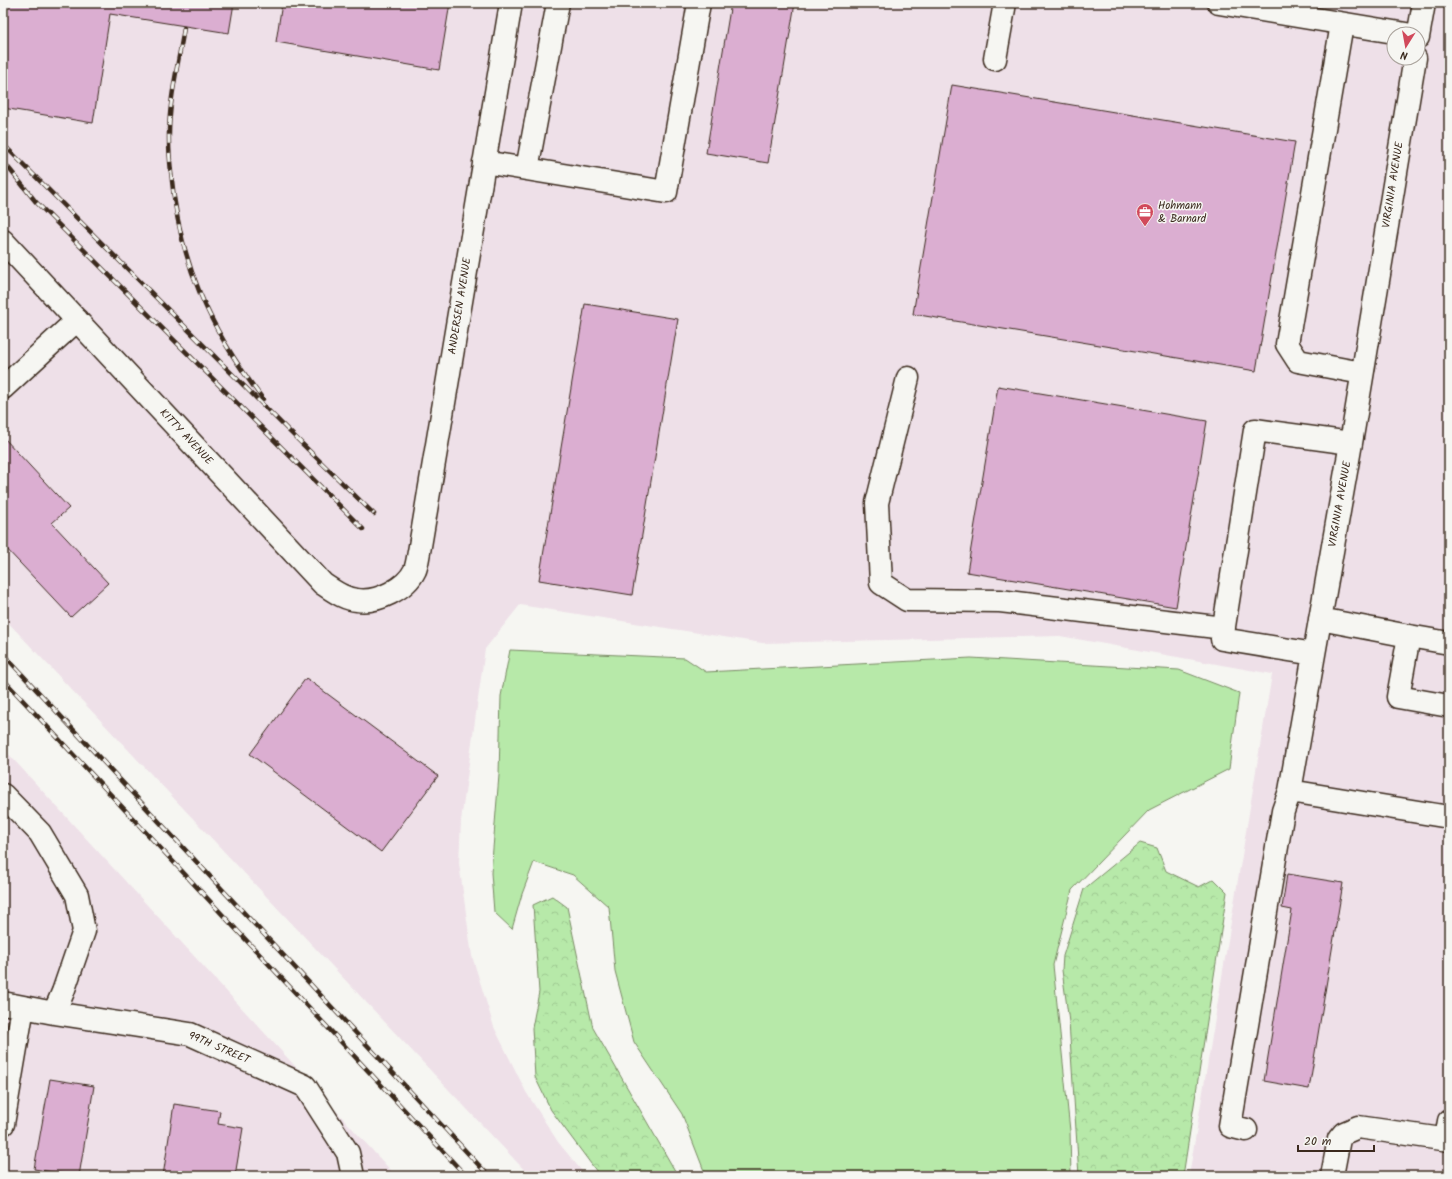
<svg xmlns="http://www.w3.org/2000/svg" width="1452" height="1179" font-family="Kalam,sans-serif">
<style>
.built{fill:#eee0e8;fill-rule:evenodd}
.grass{fill:#b7e9a9;stroke:#798a64}
.forest{fill:url(#forest-crowns);stroke:#798a64}
.building{fill:#dbaed1;stroke:#3b2a1e}
.lines{fill:none;stroke-linecap:round;stroke-linejoin:round}
.minor-casing{stroke:#3b2a1e;stroke-width:25}
.minor{stroke:#f6f6f2;stroke-width:22}
.rail-casing{stroke:#3b2a1e;stroke-width:4.5}
.rail{stroke:#f6f6f2;stroke-width:3;stroke-dasharray:9;stroke-linecap:butt}
.labels{text-anchor:middle;dominant-baseline:central;stroke-width:3;stroke-linejoin:round;paint-order:stroke}
.street-label{font-size:11px;fill:#3b2a1e;stroke:#f6f6f2}
.poi-label{font-size:11px;fill:#3b2a1e;stroke:#f6f6f2;text-anchor:start}
</style>
<defs>
<pattern id="forest-crowns" width="20" height="18" patternUnits="userSpaceOnUse"><rect width="20" height="18" fill="#b7e9a9"/><path d="M2 6a3 3 0 1 1 6 0M12 15a3 3 0 1 1 6 0" fill="none" stroke="#9ec891"/></pattern>
</defs>
<rect width="100%" height="100%" fill="#f6f6f2"/>
<filter id="ink" filterUnits="userSpaceOnUse"><feTurbulence type="fractalNoise" baseFrequency=".025" numOctaves="2"/><feDisplacementMap in="SourceGraphic" scale="8" xChannelSelector="R" yChannelSelector="G"/><feConvolveMatrix kernelMatrix="1 2 1 2 8 2 1 2 1" color-interpolation-filters="sRGB"/></filter>
<g filter="url(#ink)">
<path class="built" d="M 3,3 L 1449,3 L 1449,1176 L 1189,1176 L 1272,674 L 1060,636 L 762,643 L 520,605 L 485,649 L 461,821 L 459,863 L 472,956 L 494,1027 L 526,1092 L 558,1142 L 586,1176 L 530,1176 L 3,617 ZM 1394,34 L 1418,34 L 1418,58 L 1394,58 Z
M 3,748 L 396,1176 L 3,1176 Z"/>
<path class="grass" d="M 510,650 L 685,658 L 706,672 L 971,658 L 1179,670 L 1239,693 L 1229,769 L 1149,810 L 1072,890 L 1053,965 L 1070,1131 L 1071,1176 L 706,1176 L 682,1114 L 634,1042 L 615,971 L 609,907 L 573,875 L 534,862 L 522,894 L 512,929 L 494,912 L 491,873 L 499,775 L 501,696 Z"/>
<path class="forest" d="M 1140,843 L 1157,848 L 1166,871 L 1199,887 L 1214,879 L 1227,892 L 1183,1176 L 1079,1176 L 1069,1022 L 1062,970 L 1063,956 L 1084,889 Z
M 552,896 L 567,907 L 593,1028 L 678,1176 L 600,1176 L 551,1110 L 535,1077 L 532,1028 L 539,992 L 533,905 Z"/>
<path class="building" d="M 3,3 L 234,3 L 229,33 L 110,14 L 93,123 L 3,108 Z
M 282,3 L 450,3 L 439,70 L 276,42 Z
M 731,3 L 795,3 L 768,163 L 706,153 Z
M 952,85 L 1295,142 L 1256,371 L 913,314 Z
M 585,304 L 678,319 L 632,595 L 539,580 Z
M 998,386 L 1207,421 L 1176,607 L 967,572 Z
M 4,438 L 69,508 L 52,523 L 108,583 L 71,617 L 3,545 Z
M 306,678 L 438,776 L 381,852 L 250,754 Z
M 1287,874 L 1343,883 L 1309,1089 L 1264,1081 L 1292,910 L 1282,908 Z
M 50,1079 L 94,1086 L 79,1176 L 34,1169 Z
M 174,1104 L 220,1111 L 218,1124 L 243,1128 L 235,1176 L 163,1176 Z"/>
<g class="lines">
<defs>
<path id="minor" d="M 1219,3 L 1406,34
M 1342,24 L 1287,344 L 1298,361 L 1362,373
M 1418,37 L 1424,3
M 995,59 L 1005,3
M 484,162 L 666,192 L 699,3
M 527,169 L 558,3
M 3,241 L 323,584 C 334,591 344,599 357,600 C 377,603 406,589 415,570 C 417,565 418,557 419,552 L 511,3
M 908,378 L 877,503 L 881,583 L 907,600 L 1000,601 L 1224,628
M 3,388 L 77,320
M 1320,619 L 1409,636 L 1398,697 L 1449,706
M 1409,636 L 1449,643
M 1314,654 L 1222,639 L 1255,430 L 1351,443
M 1290,791 L 1449,817
M 3,795 L 40,833 L 77,895 L 84,931 L 63,992 L 54,1013
M 3,1003 L 54,1013 L 190,1034 L 305,1086 L 348,1153 L 353,1176
M 3,1124 L 23,1007
M 1246,1130 L 1230,1126 L 1283,811 L 1290,791 L 1351,443 L 1415,58
M 1446,1139 L 1449,1121
M 1332,1176 L 1339,1139 L 1344,1133 L 1358,1127 L 1449,1140"/>
</defs>
<use href="#minor" class="minor-casing"/>
<use href="#minor" class="minor"/>
<defs>
<path id="rail" d="M 184,28 C 178,66 168,104 169,142 C 169,152 170,162 171,172 C 179,261 209,329 263,399
M 3,144 L 287,429 L 374,514
M 3,161 L 36,202 L 363,529
M 3,654 L 489,1176
M 3,679 L 466,1176"/>
</defs>
<use href="#rail" class="rail-casing"/>
<use href="#rail" class="rail"/>
</g>
</g>
<defs>
<symbol id="office-pin" viewBox="-11 -11 22 30"><path d="M0 17L-7.5 6A9.5 9.5 0 1 1 7.5 6Z" fill="#d1495b" stroke="#f6f6f2"/><path d="M-6-3h4V-5.5h4V-3h4V5H-6ZM-1-4.5V-3h2v-1.5ZM-6 0V1H6V0Z" fill="#fff"/></symbol>
</defs>
<g fill-rule="evenodd">
<use href="#office-pin" x="1135" y="202" width="20" height="27"/>
</g>
<g class="labels">
<g class="street-label">
<text transform="translate(1393 185) rotate(-81)">VIRGINIA AVENUE</text>
<text transform="translate(460 306) rotate(-81)">ANDERSEN AVENUE</text>
<text transform="translate(186 437) rotate(47)">KITTY AVENUE</text>
<text transform="translate(1340 504) rotate(-80)">VIRGINIA AVENUE</text>
<text transform="translate(219 1048) rotate(23)">99TH STREET</text>
</g>
<g class="poi-label">
<text x="1158" y="206">Hohmann<tspan x="1158" dy="13">&amp; Barnard</tspan></text>
</g>
</g>
<rect width="1452" height="1179" fill="none" stroke="#f6f6f2" stroke-width="16"/>
<rect x="8" y="8" width="1436" height="1163" fill="none" stroke="#3b2a1e" stroke-width="1.5" filter="url(#ink)"/>
<g transform="translate(1406 46) rotate(191)"><circle r="19" fill="#f6f6f2" stroke="#aba49d"/>
<path d="M0-3L7 15L0 10L-7 15Z" fill="#d1495b"/>
<text y="-6" font-size="11" font-weight="bold" text-anchor="middle" fill="#3b2a1e">N</text>
</g>
<path d="M1298 1145v6h76v-6" fill="none" stroke="#3b2a1e" stroke-width="2"/>
<text x="1304" y="1145" font-size="12" fill="#3b2a1e" stroke="#f6f6f2" stroke-width="3" paint-order="stroke">20 m</text>
</svg>
